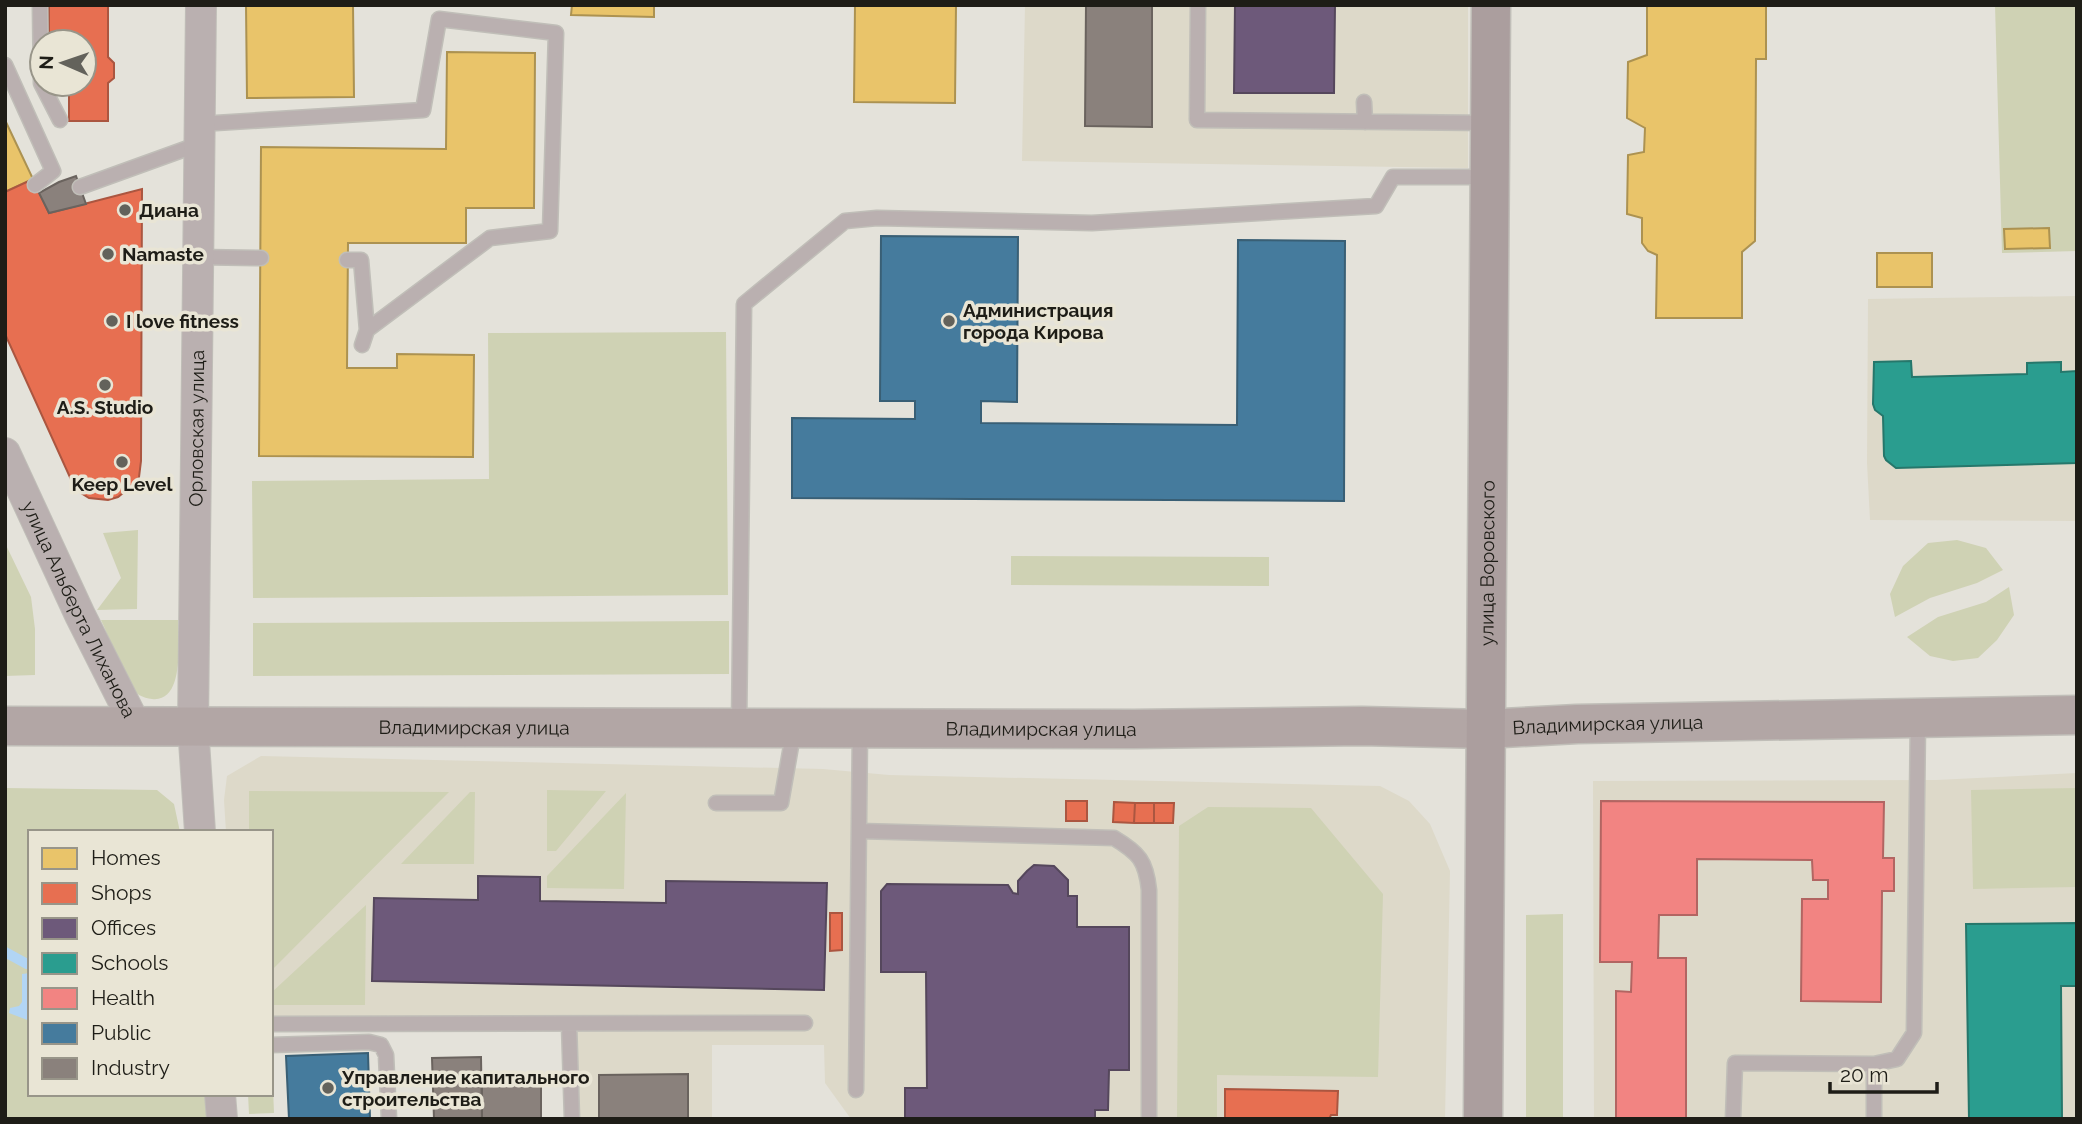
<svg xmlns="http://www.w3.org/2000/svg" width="2082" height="1124" font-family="Raleway,sans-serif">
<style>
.built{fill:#ddd9c9}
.green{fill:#cfd2b4}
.water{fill:#b2d5f4}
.homes{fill:#e9c46a;stroke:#ac9251;stroke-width:2}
.shops{fill:#e76f51;stroke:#ab5640;stroke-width:2}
.offices{fill:#6d597a;stroke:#55475c;stroke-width:2}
.schools{fill:#2a9d8f;stroke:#26776b;stroke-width:2}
.health{fill:#f28482;stroke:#b26562;stroke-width:2}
.public{fill:#457b9d;stroke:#395f75;stroke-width:2}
.industry{fill:#8a817c;stroke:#6a635e;stroke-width:2}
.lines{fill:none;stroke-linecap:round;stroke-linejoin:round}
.stream{stroke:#b2d5f4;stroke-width:10}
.lane-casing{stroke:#c0beb8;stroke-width:17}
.street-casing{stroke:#c0beb8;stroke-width:32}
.secondary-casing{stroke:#c0beb8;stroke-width:41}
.primary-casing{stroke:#c0beb8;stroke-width:41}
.lane{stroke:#bab0b0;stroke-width:14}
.street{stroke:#bab0b0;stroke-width:30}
.secondary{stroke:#b2a6a5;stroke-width:38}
.primary{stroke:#ab9e9e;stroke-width:38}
.poi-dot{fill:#63625b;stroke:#e9e5d5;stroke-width:2.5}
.labels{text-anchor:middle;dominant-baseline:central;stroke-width:7;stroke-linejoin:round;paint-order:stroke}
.poi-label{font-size:19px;font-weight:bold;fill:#1e1d17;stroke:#e9e5d5;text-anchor:start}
.street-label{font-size:19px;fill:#1e1d17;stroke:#e9e5d5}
</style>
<rect width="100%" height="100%" fill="#e4e2da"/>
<path class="built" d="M 1025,5 L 1468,5 L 1468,168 L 1022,161 Z
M 2077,296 L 2077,521 L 1870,520 L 1867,463 L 1868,299 Z
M 261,756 L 823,769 L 889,775 L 1380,786 L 1409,801 L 1430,824 L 1450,871 L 1445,1119 L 851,1119 L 825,1083 L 824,1045 L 712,1045 L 712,1119 L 572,1119 L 569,1025 L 271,1024 L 271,832 L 226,832 L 224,800 L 227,776 Z
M 2077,773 L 2077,1119 L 1594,1119 L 1593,781 L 1936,780 Z"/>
<path class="green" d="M 1995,5 L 2077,5 L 2077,251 L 2002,253 Z
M 726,332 L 728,595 L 253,598 L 252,481 L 489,479 L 488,333 Z
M 138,530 L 137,609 L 97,610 L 121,578 L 103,533 Z
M 1957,540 L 1986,548 L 2003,570 L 1977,583 L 1930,598 L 1895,617 L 1890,594 L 1903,566 L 1928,543 Z
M 5,543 L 31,597 L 35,629 L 35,675 L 5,676 Z
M 1011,556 L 1269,557 L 1269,586 L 1011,585 Z
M 2009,587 L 2014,615 L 1997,640 L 1978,658 L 1953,661 L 1930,656 L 1907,637 L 1938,617 L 1986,602 Z
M 101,620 L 178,620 C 178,641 185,703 152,699 C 143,698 135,694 130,686 C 118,666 111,641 101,620 Z
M 729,621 L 729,674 L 253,676 L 253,623 Z
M 5,788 L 157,790 L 174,804 L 180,832 L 30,832 L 30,1094 L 208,1094 L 211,1119 L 5,1119 Z
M 2077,788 L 2077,887 L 1973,889 L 1971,790 Z
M 547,790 L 606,791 L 556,851 L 547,851 Z
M 249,791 L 449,792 L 271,971 L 271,832 L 249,832 Z
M 470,792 L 475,792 L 474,864 L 401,864 Z
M 626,793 L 624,889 L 547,888 L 547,876 Z
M 1208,807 L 1311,808 L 1383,894 L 1378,1077 L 1217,1075 L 1217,1119 L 1177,1119 L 1179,826 Z
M 366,905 L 365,1005 L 271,1005 L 271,993 Z
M 1563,914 L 1563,1119 L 1526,1119 L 1526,915 Z
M 272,1063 L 274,1113 L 249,1114 L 248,1094 L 271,1094 Z"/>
<path class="water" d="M 30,973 L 30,1021 L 9,1013 L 10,1008 L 19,1006 L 22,1002 L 22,974 Z"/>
<path class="homes" d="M 246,5 L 353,5 L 354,97 L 247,98 Z
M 572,5 L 654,5 L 654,17 L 571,15 Z
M 855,5 L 956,5 L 955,103 L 854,102 Z
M 1647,5 L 1766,5 L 1766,59 L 1756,59 L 1755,241 L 1742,252 L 1742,318 L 1656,318 L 1657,255 L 1648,251 L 1642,243 L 1642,218 L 1627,214 L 1628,155 L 1644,152 L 1645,128 L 1627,118 L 1628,62 L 1647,55 Z
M 447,52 L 535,53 L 534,208 L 466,208 L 466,243 L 348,243 L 347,368 L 397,368 L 397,354 L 474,355 L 473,457 L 259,456 L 261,147 L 446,149 Z
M 5,120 L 33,179 L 5,192 Z
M 2049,228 L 2050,248 L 2005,249 L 2004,229 Z
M 1877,253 L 1932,253 L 1932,287 L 1877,287 Z"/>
<path class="shops" d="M 49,5 L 108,5 L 108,57 L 114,63 L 114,78 L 108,83 L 108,121 L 69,121 L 69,84 L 84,84 L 84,42 L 49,42 Z
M 33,179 L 49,213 L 142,189 L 141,461 L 139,477 L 134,484 L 118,497 L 108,500 L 89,498 L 81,493 L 73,484 L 5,334 L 5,192 Z
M 1066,801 L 1087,801 L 1087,821 L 1066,821 Z
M 1114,802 L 1135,803 L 1134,823 L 1113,822 Z
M 1135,803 L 1154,803 L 1154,823 L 1134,823 Z
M 1154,803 L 1174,803 L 1173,823 L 1154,823 Z
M 830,913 L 842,913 L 842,950 L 830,951 Z
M 1225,1089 L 1338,1091 L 1337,1115 L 1331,1115 L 1329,1119 L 1225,1119 Z"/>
<path class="offices" d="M 1235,5 L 1335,5 L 1334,93 L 1234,93 Z
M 1034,865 L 1054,866 L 1068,880 L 1068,896 L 1077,896 L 1077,927 L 1129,927 L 1129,1070 L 1109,1070 L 1108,1110 L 1095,1110 L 1095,1119 L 905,1119 L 905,1088 L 927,1088 L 926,972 L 881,972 L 881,891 L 887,884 L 1008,885 L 1013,893 L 1018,894 L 1018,881 L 1027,871 Z
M 478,876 L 540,877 L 540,901 L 666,903 L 666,881 L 827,883 L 824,990 L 372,981 L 374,898 L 478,900 Z"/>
<path class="schools" d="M 1911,361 L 1912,377 L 2027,374 L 2027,363 L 2061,362 L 2061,372 L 2077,371 L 2077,463 L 1896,468 L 1886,460 L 1884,456 L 1883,416 L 1875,410 L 1873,404 L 1874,362 Z
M 2077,923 L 2077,986 L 2061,986 L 2062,1119 L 1969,1119 L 1966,924 Z"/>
<path class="health" d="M 1601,801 L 1884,802 L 1883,858 L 1894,858 L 1894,891 L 1882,891 L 1881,1002 L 1801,1001 L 1802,899 L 1828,899 L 1828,880 L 1813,880 L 1812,860 L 1697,859 L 1697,915 L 1659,915 L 1658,958 L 1686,958 L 1686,1119 L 1616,1119 L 1616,991 L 1631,992 L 1632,962 L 1600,962 Z"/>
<path class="public" d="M 881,236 L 1018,237 L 1017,402 L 981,401 L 981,423 L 1237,425 L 1238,240 L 1345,241 L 1344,501 L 792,498 L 792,418 L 915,419 L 915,401 L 880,401 Z
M 368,1053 L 370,1119 L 289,1119 L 286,1056 Z"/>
<path class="industry" d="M 1086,5 L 1152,5 L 1152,127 L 1085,126 Z
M 76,176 L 86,204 L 49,213 L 39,193 L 59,182 Z
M 481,1057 L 482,1119 L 434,1119 L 432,1058 Z
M 688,1074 L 688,1119 L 599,1119 L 599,1075 Z
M 541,1080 L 541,1119 L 482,1119 L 482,1082 Z"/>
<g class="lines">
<path class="stream" d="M 5,952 L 27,964"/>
<defs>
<path id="lane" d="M 40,5 L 41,83 L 60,120
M 1198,5 L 1197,120 L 1489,123
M 5,65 L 53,171 L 35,185
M 1364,102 L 1365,122
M 200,124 L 423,110 L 439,19 L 556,33 L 550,231 L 490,238 L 367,330
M 80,187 L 199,144
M 198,257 L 261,258
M 347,260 L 361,260 L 367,330 L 362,345
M 739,727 L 744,304 L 845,221 L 877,218 L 1092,223 L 1376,206 L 1393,177 L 1490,177
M 716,803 L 781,803 L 794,729
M 859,831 L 1114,838 C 1139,853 1146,861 1149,890 L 1149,1119
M 271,1024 L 805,1023
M 569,1024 L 572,1119
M 271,1045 L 369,1042 L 381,1045 L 386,1055 L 389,1119
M 856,1090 L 860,730
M 1733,1119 L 1735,1063 L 1874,1064 L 1897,1059 L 1914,1033 L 1918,720
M 1874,1119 L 1874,1064"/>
<g id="street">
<path id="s1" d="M 5,453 L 80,615 L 136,726"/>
<path id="s2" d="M 200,832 L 193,726 L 201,5"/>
<path d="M 220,1094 L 222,1119"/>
</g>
<g id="secondary">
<path id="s3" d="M 5,726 L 1134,729 L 1362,726 L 1485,729 L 1577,724 L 2077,715"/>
</g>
<g id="primary">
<path id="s4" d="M 1483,1119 L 1491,5"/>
</g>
</defs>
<use href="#lane" class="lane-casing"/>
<use href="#street" class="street-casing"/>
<use href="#secondary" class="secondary-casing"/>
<use href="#primary" class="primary-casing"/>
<use href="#lane" class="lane"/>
<use href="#street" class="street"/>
<use href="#secondary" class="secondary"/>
<use href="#primary" class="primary"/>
</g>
<g class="poi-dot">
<circle cx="125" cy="210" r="7"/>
<circle cx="108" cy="254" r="7"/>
<circle cx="112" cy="321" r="7"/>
<circle cx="949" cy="321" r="7"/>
<circle cx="105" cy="385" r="7"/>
<circle cx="122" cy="462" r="7"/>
<circle cx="328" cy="1088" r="7"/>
</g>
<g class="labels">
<g class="poi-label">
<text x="139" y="210">Диана</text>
<text x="122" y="254">Namaste</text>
<text x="963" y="310">Администрация<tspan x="963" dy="22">города Кирова</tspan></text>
<text x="126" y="321">I love fitness</text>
<text x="105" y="407" text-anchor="middle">A.S. Studio</text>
<text x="122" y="484" text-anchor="middle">Keep Level</text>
<text x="342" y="1077">Управление капитального<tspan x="342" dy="22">строительства</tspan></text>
</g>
<g class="street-label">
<text stroke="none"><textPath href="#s2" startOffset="404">Орловская улица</textPath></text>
<text stroke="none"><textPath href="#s4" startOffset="556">улица Воровского</textPath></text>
<text stroke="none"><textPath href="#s1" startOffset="173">улица Альберта Лиханова</textPath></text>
<text stroke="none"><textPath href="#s3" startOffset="1603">Владимирская улица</textPath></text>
<text stroke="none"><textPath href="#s3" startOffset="469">Владимирская улица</textPath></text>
<text stroke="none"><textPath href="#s3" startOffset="1036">Владимирская улица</textPath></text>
</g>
</g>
<rect width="2082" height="1124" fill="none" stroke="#1e1d17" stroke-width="14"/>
<rect x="28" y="830" width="245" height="266" fill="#e9e5d5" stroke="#989589" stroke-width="2"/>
<rect x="42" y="848" width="35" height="21" fill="#e9c46a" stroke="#989589" stroke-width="2"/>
<text x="91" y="865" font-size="21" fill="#1e1d17">Homes</text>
<rect x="42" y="883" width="35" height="21" fill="#e76f51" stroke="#989589" stroke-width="2"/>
<text x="91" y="900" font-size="21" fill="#1e1d17">Shops</text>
<rect x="42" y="918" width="35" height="21" fill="#6d597a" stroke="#989589" stroke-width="2"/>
<text x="91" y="935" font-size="21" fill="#1e1d17">Offices</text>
<rect x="42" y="953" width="35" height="21" fill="#2a9d8f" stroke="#989589" stroke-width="2"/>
<text x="91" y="970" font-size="21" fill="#1e1d17">Schools</text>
<rect x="42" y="988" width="35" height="21" fill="#f28482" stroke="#989589" stroke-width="2"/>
<text x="91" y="1005" font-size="21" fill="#1e1d17">Health</text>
<rect x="42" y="1023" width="35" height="21" fill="#457b9d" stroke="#989589" stroke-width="2"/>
<text x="91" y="1040" font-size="21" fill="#1e1d17">Public</text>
<rect x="42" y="1058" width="35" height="21" fill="#8a817c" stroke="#989589" stroke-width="2"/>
<text x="91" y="1075" font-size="21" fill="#1e1d17">Industry</text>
<g transform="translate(63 63) rotate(272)"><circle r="33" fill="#e9e5d5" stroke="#989589" stroke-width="2"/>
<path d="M0-5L12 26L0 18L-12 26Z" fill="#63625b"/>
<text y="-10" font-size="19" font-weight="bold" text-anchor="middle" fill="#1e1d17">N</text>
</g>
<path d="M1830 1082v10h107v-10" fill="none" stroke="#1e1d17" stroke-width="3.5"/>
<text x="1840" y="1082" font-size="21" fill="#1e1d17" stroke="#e9e5d5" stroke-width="5" paint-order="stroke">20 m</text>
</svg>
